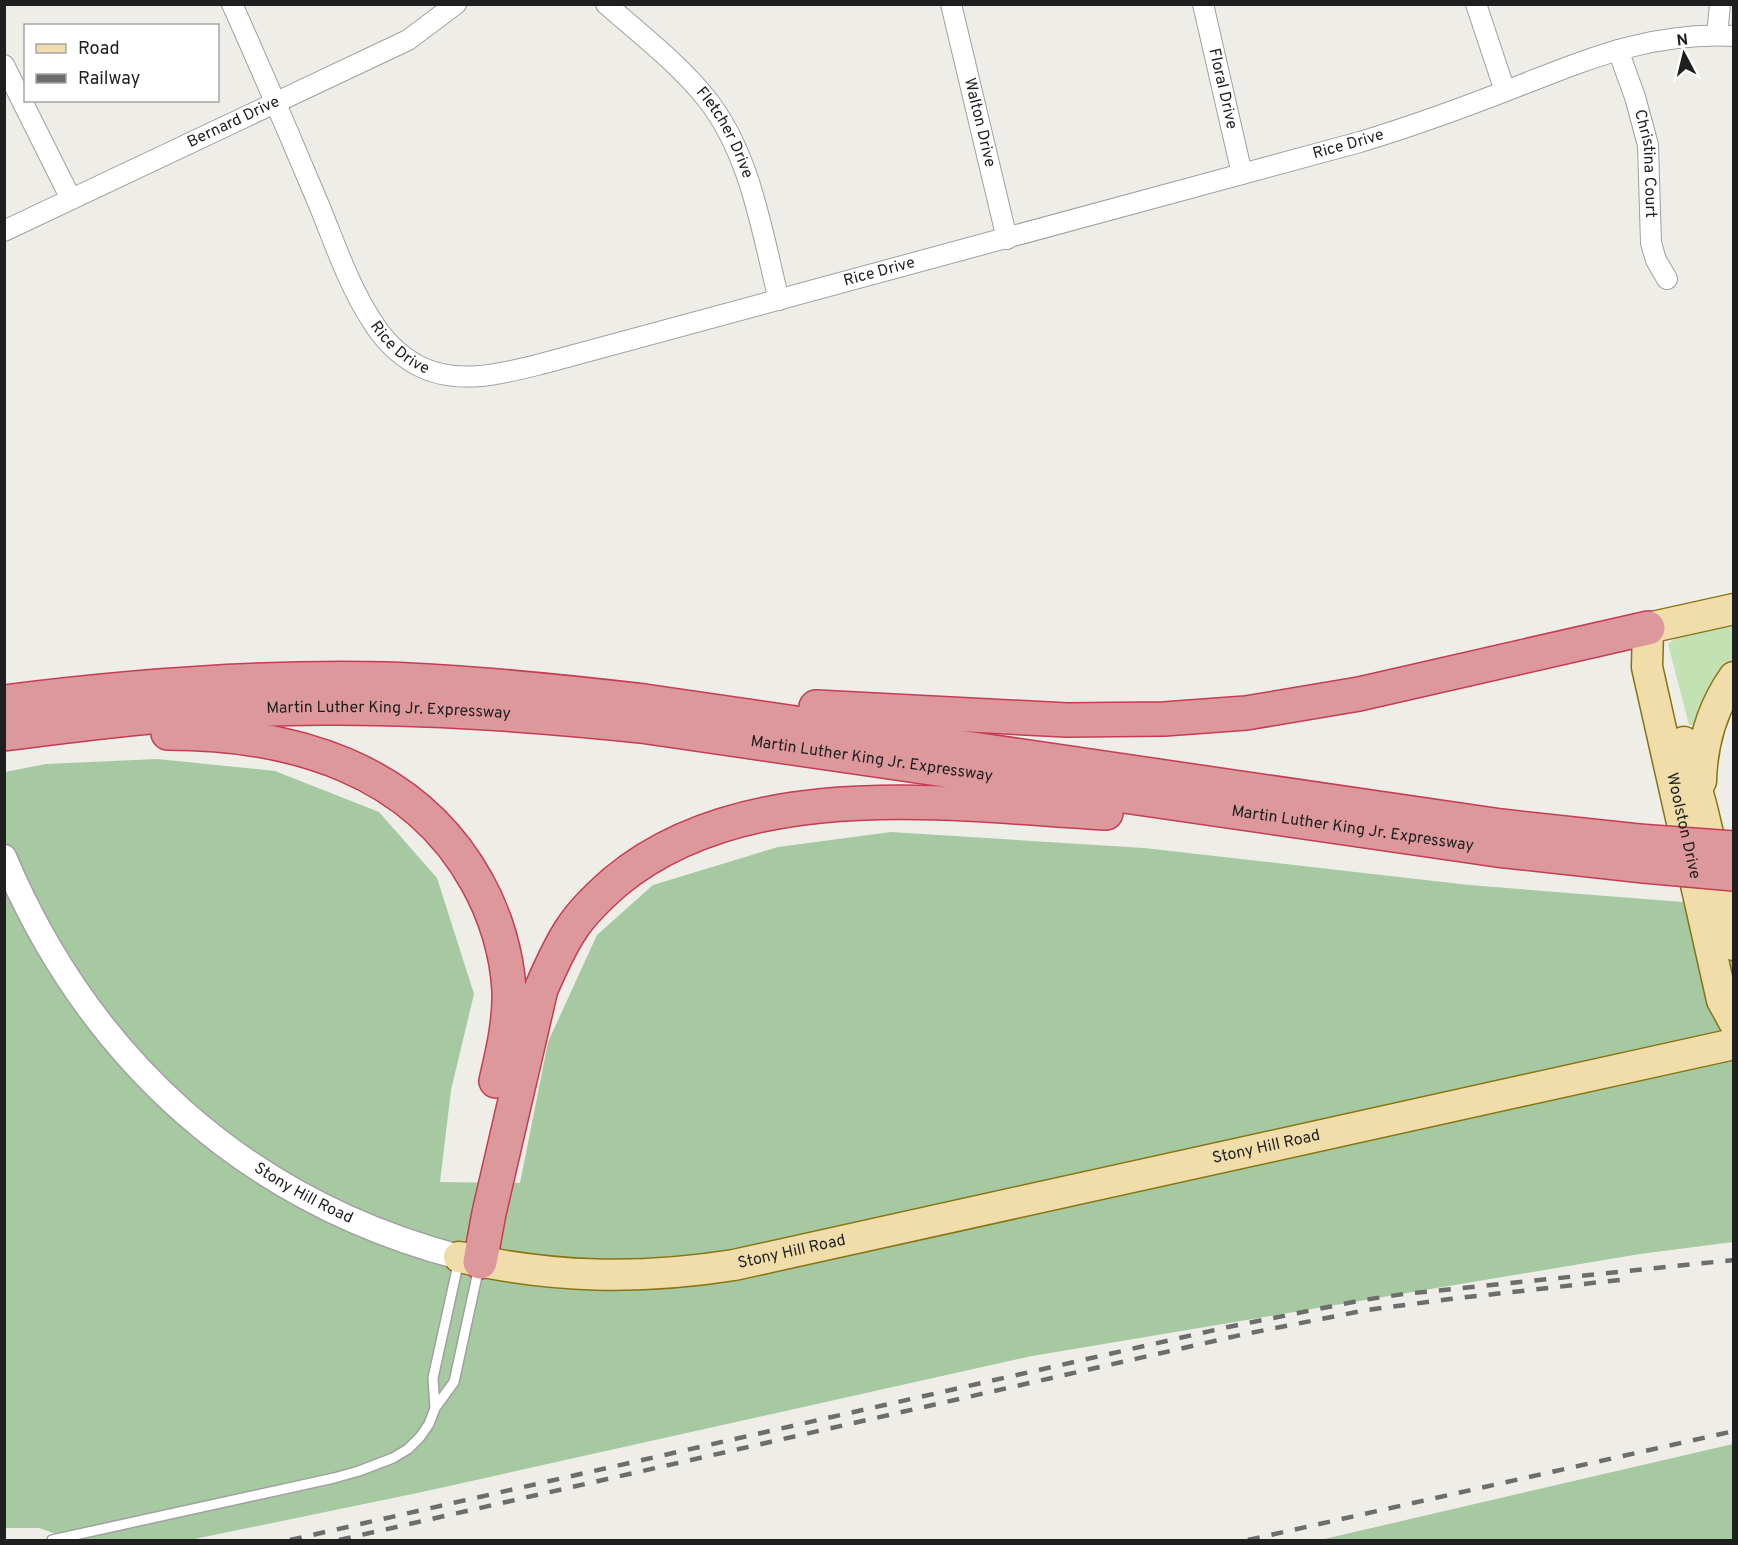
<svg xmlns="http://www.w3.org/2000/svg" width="1738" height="1545" font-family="Overpass,sans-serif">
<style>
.grass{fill:#c3e2b3}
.forest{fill:#a6c9a1}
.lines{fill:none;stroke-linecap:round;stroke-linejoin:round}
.service-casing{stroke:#a0a0a0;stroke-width:12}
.minor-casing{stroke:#a0a0a0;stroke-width:22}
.tertiary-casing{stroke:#a0a0a0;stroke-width:27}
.primary-casing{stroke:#877413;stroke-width:33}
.motorway-casing{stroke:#c53c54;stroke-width:36}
.service{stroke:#fff;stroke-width:9}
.minor{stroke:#fff;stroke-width:20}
.tertiary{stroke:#fff;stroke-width:24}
.primary{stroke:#f0ddaa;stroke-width:30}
.motorway{stroke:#dc989a;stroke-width:33}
.rail{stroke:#6d6d6d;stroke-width:4.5;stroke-dasharray:12 12;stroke-linecap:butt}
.motorway-bridge-casing{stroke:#c53c54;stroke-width:36;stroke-linecap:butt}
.motorway-bridge{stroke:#dc989a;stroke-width:33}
.labels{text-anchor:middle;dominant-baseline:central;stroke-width:5;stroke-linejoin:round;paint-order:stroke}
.street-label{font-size:16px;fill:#1f1f1f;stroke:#fff}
</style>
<rect width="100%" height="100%" fill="#efede7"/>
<path class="grass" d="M 1733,623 L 1733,663 L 1701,725 L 1689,725 L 1668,644 L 1677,637 Z"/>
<path class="forest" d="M 157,759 L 275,771 L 379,812 L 437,878 L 474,994 L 451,1090 L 440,1182 L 520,1183 L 548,1042 L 597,935 L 653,885 L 778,847 L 891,832 L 1144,848 L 1469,885 L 1733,906 L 1733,1242 L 1640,1254 L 1032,1356 L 422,1492 L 190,1540 L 74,1540 L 39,1528 L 5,1528 L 5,772 L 46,764 Z
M 1733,1444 L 1733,1540 L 1320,1540 Z"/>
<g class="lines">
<defs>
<path id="service" d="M 435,1408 L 433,1378 L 459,1260
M 52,1540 L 334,1478 L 359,1471 L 393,1458 L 408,1449 L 420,1437 L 429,1424 L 435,1408 L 454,1382 L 479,1267"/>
<g id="minor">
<path id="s1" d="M 232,4 C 262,71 291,138 319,205 C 335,244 349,286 372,321 C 383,339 399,355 417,365 C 456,386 501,374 541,364 L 1360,142 C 1413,126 1465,107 1516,87 C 1591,58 1651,32 1734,36"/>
<path id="s2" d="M 606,4 C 640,34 678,63 706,98 C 751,154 762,233 779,300"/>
<path id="s3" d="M 951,4 L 1007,239"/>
<path id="s4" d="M 1203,4 L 1242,174"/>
<path d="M 1476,4 L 1505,91"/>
<path d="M 1717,35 L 1720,4"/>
<path id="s5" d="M 1618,50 L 1635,97 L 1648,145 L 1651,243 L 1656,260 L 1667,279"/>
<path d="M 4,65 L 71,199"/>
<path id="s6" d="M 4,231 L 408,40 L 456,4"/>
</g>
<g id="tertiary">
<path id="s7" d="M 4,857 C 89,1059 246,1201 459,1257"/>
</g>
<g id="primary">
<path id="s8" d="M 1648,628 L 1647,667 L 1722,1000 L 1734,1022"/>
<path d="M 1648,628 L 1734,609"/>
<path d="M 1684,742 L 1702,808 L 1734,945"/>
<path d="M 1701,781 C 1702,743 1712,708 1734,677"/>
<path id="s9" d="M 459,1257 C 553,1278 639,1280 734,1265 L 1734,1044"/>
</g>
<g id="motorway">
<path d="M 4,702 C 131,686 258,676 386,679 C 472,682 558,691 644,701 L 1501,826 L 1638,841"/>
<path d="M 816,707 L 1067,720 L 1164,719 L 1246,713 L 1359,694 L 1648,628"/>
<path d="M 168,733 C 291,733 414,768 477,882 C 495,914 507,953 509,990 C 510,1021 503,1051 496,1081"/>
<path id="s10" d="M 4,734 C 110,720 216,708 322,708 C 429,707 535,715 641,726 L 1497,850 L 1644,866"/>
<path d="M 480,1262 L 489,1213 L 541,989 C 550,969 559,947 572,928 C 583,911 599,896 615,882 C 745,774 949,804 1106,813"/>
</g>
</defs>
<use href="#service" class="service-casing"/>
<use href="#minor" class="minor-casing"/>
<use href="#tertiary" class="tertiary-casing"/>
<use href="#primary" class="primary-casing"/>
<use href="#motorway" class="motorway-casing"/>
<use href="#service" class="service"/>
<use href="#minor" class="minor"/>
<use href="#tertiary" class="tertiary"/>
<use href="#primary" class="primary"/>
<use href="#motorway" class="motorway"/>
<path class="rail" d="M 290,1540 L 1228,1327 L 1363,1300 L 1404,1294 L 1734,1260
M 339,1540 L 1245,1334 L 1367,1310 L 1450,1299 L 1628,1279
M 1248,1540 L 1734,1431"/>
<defs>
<path id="motorway-bridge" d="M 1638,841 L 1734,848
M 1644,866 L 1734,874"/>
</defs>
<use href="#motorway-bridge" class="motorway-bridge-casing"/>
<use href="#motorway-bridge" class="motorway-bridge"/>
</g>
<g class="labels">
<g class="street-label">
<text stroke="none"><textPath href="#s4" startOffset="87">Floral Drive</textPath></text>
<text stroke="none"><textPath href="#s3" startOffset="122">Walton Drive</textPath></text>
<text stroke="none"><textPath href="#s6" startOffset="254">Bernard Drive</textPath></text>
<text stroke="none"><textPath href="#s2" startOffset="177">Fletcher Drive</textPath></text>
<text stroke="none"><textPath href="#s1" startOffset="1374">Rice Drive</textPath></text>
<text stroke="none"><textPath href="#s5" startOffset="118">Christina Court</textPath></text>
<text stroke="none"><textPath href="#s1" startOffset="888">Rice Drive</textPath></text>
<text stroke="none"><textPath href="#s1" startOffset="386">Rice Drive</textPath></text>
<text stroke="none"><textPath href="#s10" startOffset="386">Martin Luther King Jr. Expressway</textPath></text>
<text stroke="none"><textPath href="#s10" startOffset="872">Martin Luther King Jr. Expressway</textPath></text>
<text stroke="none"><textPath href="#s8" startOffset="202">Woolston Drive</textPath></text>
<text stroke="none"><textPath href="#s10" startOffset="1358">Martin Luther King Jr. Expressway</textPath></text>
<text stroke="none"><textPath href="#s9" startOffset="822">Stony Hill Road</textPath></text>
<text stroke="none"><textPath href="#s7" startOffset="460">Stony Hill Road</textPath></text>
<text stroke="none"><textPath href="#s9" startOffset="336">Stony Hill Road</textPath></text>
</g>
</g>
<rect width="1738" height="1545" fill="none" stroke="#1f1f1f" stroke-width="12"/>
<rect x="24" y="24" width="195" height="78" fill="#ffffff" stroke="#a5a5a5" stroke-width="1.5"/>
<rect x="36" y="44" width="30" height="9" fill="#f0ddaa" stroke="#a5a5a5" stroke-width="1.5"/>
<text x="78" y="54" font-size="18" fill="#1f1f1f">Road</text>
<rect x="36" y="74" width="30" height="9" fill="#6d6d6d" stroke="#a5a5a5" stroke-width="1.5"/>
<text x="78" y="84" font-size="18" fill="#1f1f1f">Railway</text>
<g transform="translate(1684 54) rotate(353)" stroke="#ffffff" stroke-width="4.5" paint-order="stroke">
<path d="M0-4.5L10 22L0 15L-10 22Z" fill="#1f1f1f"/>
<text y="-9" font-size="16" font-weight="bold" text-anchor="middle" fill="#1f1f1f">N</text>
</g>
</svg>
